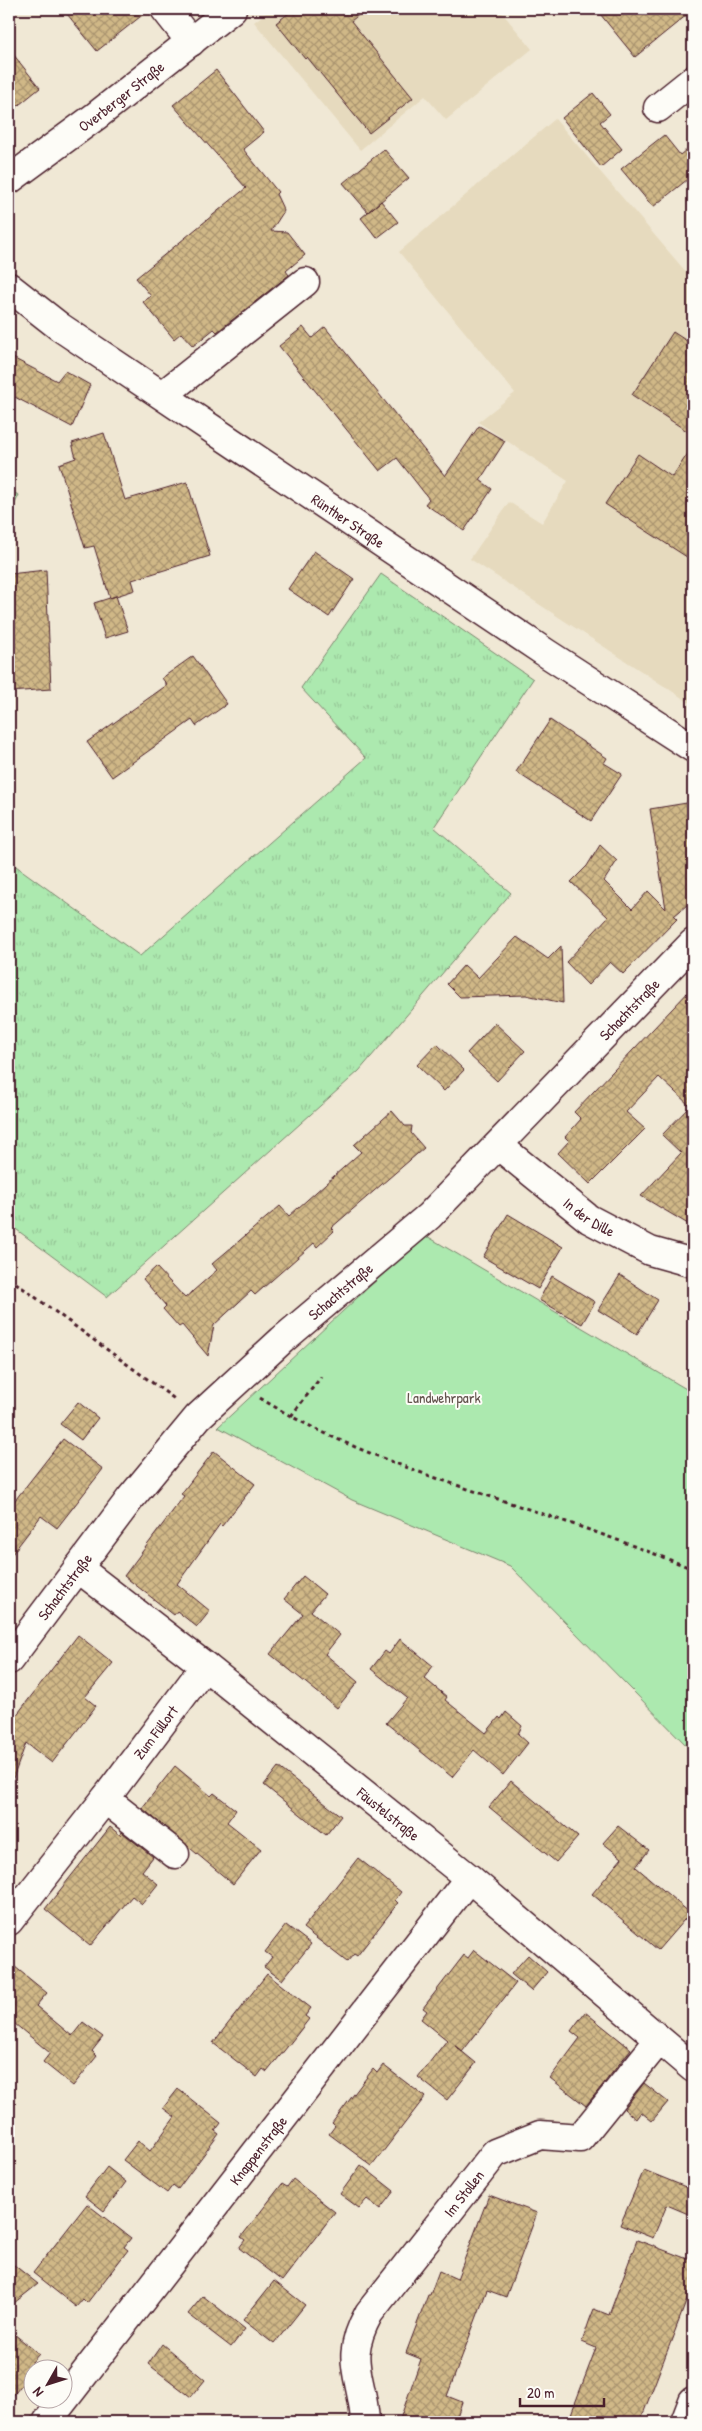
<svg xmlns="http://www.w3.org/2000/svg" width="702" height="2431" font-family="'Patrick Hand',sans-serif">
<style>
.built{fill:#e6dabe}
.grass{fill:url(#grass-tufts);stroke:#7b846d}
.green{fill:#ace9af;stroke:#7b846d}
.building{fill:url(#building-cross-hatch);stroke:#4a1f2b}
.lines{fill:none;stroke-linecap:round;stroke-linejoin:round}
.minor-casing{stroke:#4a1f2b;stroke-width:31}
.path{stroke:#4a1f2b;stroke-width:3;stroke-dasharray:4 4;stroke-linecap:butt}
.minor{stroke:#fdfcf7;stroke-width:28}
.labels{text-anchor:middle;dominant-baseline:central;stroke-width:4;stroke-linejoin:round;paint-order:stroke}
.street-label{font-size:15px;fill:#4a1f2b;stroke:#fdfcf7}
.park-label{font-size:15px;fill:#62524c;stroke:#fdfcf7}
</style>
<defs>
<pattern id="grass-tufts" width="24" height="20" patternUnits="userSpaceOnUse" patternTransform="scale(1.25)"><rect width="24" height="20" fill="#ace9af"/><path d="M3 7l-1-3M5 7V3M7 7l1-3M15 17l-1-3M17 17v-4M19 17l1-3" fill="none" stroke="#96c797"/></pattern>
<pattern id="building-cross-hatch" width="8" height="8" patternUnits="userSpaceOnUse" patternTransform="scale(1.25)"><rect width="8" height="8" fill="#d0b887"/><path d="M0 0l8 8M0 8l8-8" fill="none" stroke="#ab956f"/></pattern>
</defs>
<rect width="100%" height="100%" fill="#f0e8d5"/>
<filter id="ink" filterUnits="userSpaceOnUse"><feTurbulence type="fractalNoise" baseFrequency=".02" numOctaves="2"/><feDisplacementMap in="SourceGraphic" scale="10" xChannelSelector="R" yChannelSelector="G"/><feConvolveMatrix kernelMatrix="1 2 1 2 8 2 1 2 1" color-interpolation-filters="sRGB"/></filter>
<g filter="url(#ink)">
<path class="built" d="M 271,9 L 499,9 L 532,49 L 446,120 L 425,96 L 360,150 L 254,22 Z
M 555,119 L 693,280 L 693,705 L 470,559 L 509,502 L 542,523 L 568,481 L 478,422 L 515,393 L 399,252 Z"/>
<path class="grass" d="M 9,491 L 19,495 L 9,516 Z
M 381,574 L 533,679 L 434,827 L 511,893 L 359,1071 L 107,1297 L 9,1224 L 9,861 L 140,956 L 366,758 L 301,688 Z"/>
<path class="green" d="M 425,1235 L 693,1393 L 693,1752 L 510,1566 L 352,1500 L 218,1427 Z"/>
<path class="building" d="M 63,9 L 150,9 L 97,51 Z
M 294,9 L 366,9 L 351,21 L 413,98 L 369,133 L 307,57 L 305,59 L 276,23 Z
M 596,9 L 693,9 L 693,10 L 635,57 Z
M 9,49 L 40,88 L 9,113 Z
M 216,70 L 264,132 L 243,149 L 278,192 L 276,194 L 284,211 L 271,231 L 287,232 L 305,255 L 286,271 L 289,275 L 217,332 L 214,329 L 193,346 L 181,333 L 174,339 L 143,302 L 151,296 L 136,278 L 246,188 L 173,105 Z
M 593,93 L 610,114 L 600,122 L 622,149 L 601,167 L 562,118 Z
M 664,135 L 680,155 L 693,144 L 693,175 L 653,207 L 621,169 Z
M 384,149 L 409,178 L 368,212 L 343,183 Z
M 381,201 L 398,222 L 377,238 L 361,218 Z
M 303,327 L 312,338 L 325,327 L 445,476 L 479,426 L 505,441 L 480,480 L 492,489 L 464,531 L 425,504 L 429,499 L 397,458 L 380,471 L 279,346 Z
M 673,332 L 693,345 L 693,435 L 632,395 Z
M 9,356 L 57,381 L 65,371 L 90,385 L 72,427 L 9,394 Z
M 104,433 L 125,500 L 187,482 L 210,556 L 132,580 L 135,590 L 110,598 L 94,546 L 85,548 L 59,464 L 76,458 L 72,443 Z
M 693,446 L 693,561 L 605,504 L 638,454 L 672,477 Z
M 314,551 L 354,579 L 329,617 L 288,589 Z
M 46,570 L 51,689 L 9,692 L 9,574 Z
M 116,596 L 128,631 L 105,638 L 94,603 Z
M 193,656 L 227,704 L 196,726 L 192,720 L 112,777 L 87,742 L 167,685 L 162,678 Z
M 550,720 L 607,758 L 604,763 L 622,774 L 591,821 L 516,772 Z
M 693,802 L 693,900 L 674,916 L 677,919 L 623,974 L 610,962 L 588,985 L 566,962 L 608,917 L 571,882 L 587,866 L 600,845 L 617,861 L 604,881 L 632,909 L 648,891 L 666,909 L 650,809 Z
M 517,937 L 548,959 L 561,946 L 563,1003 L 526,995 L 460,997 L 447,984 L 464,965 L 478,978 Z
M 693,987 L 693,1227 L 641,1196 L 681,1153 L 662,1135 L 690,1106 L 659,1077 L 626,1112 L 645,1129 L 590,1184 L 558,1153 L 569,1141 L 565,1137 L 581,1119 L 574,1112 Z
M 495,1023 L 525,1051 L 497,1081 L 467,1053 Z
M 437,1044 L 464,1070 L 444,1091 L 417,1065 Z
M 392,1111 L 405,1126 L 412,1126 L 411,1133 L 424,1148 L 331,1228 L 334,1231 L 317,1247 L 314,1243 L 255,1295 L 251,1291 L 214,1325 L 208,1356 L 182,1325 L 179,1327 L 163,1309 L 166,1306 L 143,1279 L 156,1267 L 185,1298 L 217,1270 L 212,1264 L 280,1206 L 289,1216 L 361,1152 L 354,1145 Z
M 508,1214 L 563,1247 L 538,1289 L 483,1257 Z
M 620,1275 L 658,1300 L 637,1334 L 598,1310 Z
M 552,1276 L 595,1302 L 582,1324 L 539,1300 Z
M 78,1402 L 98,1418 L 81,1440 L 60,1424 Z
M 63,1439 L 103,1469 L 57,1528 L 41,1516 L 9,1558 L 9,1508 Z
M 214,1451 L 255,1484 L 222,1526 L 220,1524 L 177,1584 L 210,1611 L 197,1627 L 177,1611 L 174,1615 L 124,1576 L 184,1496 L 181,1494 Z
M 303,1576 L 325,1594 L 311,1611 L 340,1635 L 325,1654 L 358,1682 L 337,1708 L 270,1654 L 303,1614 L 284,1599 Z
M 78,1635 L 113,1663 L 85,1697 L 96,1706 L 52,1763 L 26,1743 L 12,1781 L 9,1781 L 9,1725 Z
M 400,1639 L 433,1666 L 424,1678 L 447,1697 L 445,1700 L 486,1733 L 499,1717 L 501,1719 L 506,1712 L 522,1726 L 518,1734 L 528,1743 L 503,1775 L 474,1750 L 452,1777 L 386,1723 L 407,1698 L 371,1669 L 385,1651 L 389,1654 Z
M 175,1766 L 211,1796 L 214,1793 L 236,1810 L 227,1822 L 261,1849 L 233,1884 L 142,1808 Z
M 278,1767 L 341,1816 L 326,1835 L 264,1785 Z
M 511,1781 L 578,1837 L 556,1862 L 489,1807 Z
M 618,1826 L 649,1850 L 636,1867 L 690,1913 L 658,1950 L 592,1894 L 622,1858 L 603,1843 Z
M 110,1827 L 120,1835 L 122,1832 L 153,1857 L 142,1871 L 158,1884 L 142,1904 L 132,1896 L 90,1946 L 45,1909 Z
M 358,1858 L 401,1892 L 395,1900 L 398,1903 L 357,1956 L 354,1954 L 347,1962 L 303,1928 Z
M 286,1925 L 311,1944 L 282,1980 L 264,1967 L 272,1957 L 265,1952 Z
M 474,1950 L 516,1983 L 462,2052 L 454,2045 L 476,2063 L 447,2100 L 418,2077 L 447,2040 L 421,2019 L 427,2011 L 423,2008 L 464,1955 L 468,1958 Z
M 528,1955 L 547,1972 L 531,1991 L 511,1974 Z
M 9,1962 L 47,1993 L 36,2006 L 72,2036 L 83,2022 L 103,2037 L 92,2051 L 97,2056 L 73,2086 L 43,2062 L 50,2053 L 9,2019 Z
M 267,1974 L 311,2008 L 305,2016 L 309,2019 L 288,2046 L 267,2072 L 263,2069 L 257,2077 L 213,2043 Z
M 585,2012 L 631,2049 L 586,2106 L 550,2078 L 580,2038 L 571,2031 Z
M 383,2065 L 425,2097 L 372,2166 L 329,2134 L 335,2126 L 332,2123 L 373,2069 L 377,2073 Z
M 644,2083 L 668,2102 L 652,2121 L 641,2112 L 636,2119 L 624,2109 Z
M 178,2089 L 221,2123 L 215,2131 L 219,2134 L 178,2189 L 173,2185 L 167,2193 L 123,2160 L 138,2141 L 150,2151 L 175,2117 L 163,2108 Z
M 361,2165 L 394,2191 L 380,2209 L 367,2199 L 359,2208 L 340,2194 Z
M 107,2167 L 126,2182 L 104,2211 L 85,2196 Z
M 644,2170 L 693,2190 L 693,2216 L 667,2205 L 653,2238 L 620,2225 Z
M 293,2179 L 335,2212 L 282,2281 L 239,2248 L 245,2240 L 241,2237 L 282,2184 L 287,2187 Z
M 489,2195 L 537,2213 L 506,2297 L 487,2290 L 447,2396 L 462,2402 L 455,2422 L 399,2422 L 421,2359 L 406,2353 L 428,2295 L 430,2295 L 439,2271 L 457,2279 Z
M 87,2204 L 131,2238 L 124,2247 L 128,2250 L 87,2303 L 83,2299 L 76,2307 L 33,2273 Z
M 637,2240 L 693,2261 L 693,2284 L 640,2422 L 568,2422 L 596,2348 L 582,2342 L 590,2319 L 594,2309 L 609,2315 Z
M 9,2261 L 38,2284 L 9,2307 Z
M 274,2281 L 305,2305 L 274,2344 L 243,2320 Z
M 203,2296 L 245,2329 L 231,2347 L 188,2314 Z
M 9,2330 L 39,2354 L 32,2362 L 36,2366 L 9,2401 Z
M 162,2344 L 205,2380 L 191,2397 L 148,2364 Z"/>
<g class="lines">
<defs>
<g id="minor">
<path d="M 165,9 L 191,42"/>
<path d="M 658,108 L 693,80"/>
<path id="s1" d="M 9,180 L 96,116 L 232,9"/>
<path id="s2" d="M 9,287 L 60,327 L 546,653 L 693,748"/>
<path d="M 163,395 L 305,282"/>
<path id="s3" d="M 499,1146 L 589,1219 L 650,1251 L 693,1263"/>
<path id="s4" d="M 78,1568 L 205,1666 L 469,1878 L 693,2068"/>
<path id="s5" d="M 9,1660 L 130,1499 L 198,1417 L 282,1340 L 429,1216 L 693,943"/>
<path d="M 105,1799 L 175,1854"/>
<path id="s6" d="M 9,1921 L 105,1799 L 205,1666"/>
<path id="s7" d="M 47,2422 L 469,1878"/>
<path id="s8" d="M 365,2422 C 363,2375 342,2362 369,2313 L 495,2153 L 540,2135 L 580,2138 L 659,2040"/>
<path d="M 685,2422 L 693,2401"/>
</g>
</defs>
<use href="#minor" class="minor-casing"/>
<path class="path" d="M 9,1278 L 176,1400
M 260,1398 C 335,1445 420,1473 504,1501 C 568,1522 631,1544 693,1569
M 291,1416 L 321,1377"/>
<use href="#minor" class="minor"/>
</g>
</g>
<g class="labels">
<g class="street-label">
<text stroke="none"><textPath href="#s1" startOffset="140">Overberger Straße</textPath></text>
<text stroke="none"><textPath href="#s2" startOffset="412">Rünther Straße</textPath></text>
<text stroke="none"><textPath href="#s5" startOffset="902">Schachtstraße</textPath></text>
<text stroke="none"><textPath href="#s3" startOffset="115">In der Dille</textPath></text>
<text stroke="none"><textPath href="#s5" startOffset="498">Schachtstraße</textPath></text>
<text stroke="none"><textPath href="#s5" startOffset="92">Schachtstraße</textPath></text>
<text stroke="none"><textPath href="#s6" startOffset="239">Zum Füllort</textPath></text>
<text stroke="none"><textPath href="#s4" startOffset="396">Fäustelstraße</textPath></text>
<text stroke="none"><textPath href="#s7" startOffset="344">Knappenstraße</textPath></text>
<text stroke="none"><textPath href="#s8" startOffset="265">Im Stollen</textPath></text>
</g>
<g class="park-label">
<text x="444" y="1397">Landwehrpark</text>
</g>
</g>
<rect width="702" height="2431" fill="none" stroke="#fdfcf7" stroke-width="30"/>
<rect x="15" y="15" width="672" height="2401" fill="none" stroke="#4a1f2b" stroke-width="2" filter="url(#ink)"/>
<g transform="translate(48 2384) rotate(231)"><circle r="24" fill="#fdfcf7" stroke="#b5a4a5"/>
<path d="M0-4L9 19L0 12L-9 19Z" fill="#4a1f2b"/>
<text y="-8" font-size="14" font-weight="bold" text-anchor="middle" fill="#4a1f2b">N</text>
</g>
<path d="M520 2398v8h84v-8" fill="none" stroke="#4a1f2b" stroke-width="2.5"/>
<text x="527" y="2398" font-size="15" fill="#4a1f2b" stroke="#fdfcf7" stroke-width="4" paint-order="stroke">20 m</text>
</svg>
